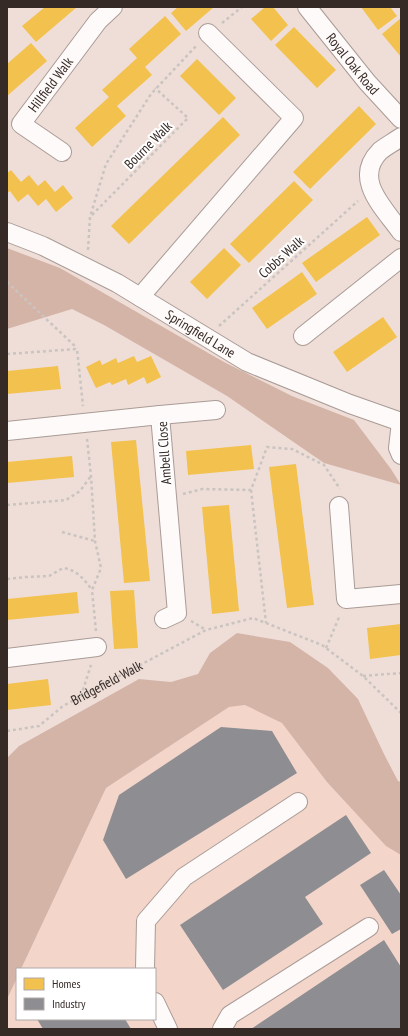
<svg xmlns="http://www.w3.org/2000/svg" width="408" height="1036" font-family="'PT Sans Narrow',sans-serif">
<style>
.built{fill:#f3d5ca}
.forest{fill:#d5b4a8}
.homes{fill:#f2c14e}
.industry{fill:#8d8d92}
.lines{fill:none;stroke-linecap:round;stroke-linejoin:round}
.minor-casing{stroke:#a99b96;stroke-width:20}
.path{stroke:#cac4c1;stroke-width:2.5;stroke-dasharray:3 3;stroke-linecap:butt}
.minor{stroke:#fdfaf9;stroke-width:18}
.labels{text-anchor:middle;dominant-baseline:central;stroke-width:4;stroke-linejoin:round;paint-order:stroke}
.street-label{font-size:14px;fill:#362a26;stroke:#fff}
</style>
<rect width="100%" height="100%" fill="#efded7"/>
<path class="built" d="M 299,699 L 401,837 L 401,1029 L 7,1029 L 7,999 L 17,978 L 17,1019 L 155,1019 L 155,969 L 21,969 L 106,788 L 229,707 Z"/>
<path class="forest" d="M 7,248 L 60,268 L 224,362 L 292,396 L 354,420 L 391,469 L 401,485 L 324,463 L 227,396 L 104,325 L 72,309 L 7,329 Z
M 237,633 L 290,642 L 328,668 L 358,699 L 384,754 L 398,781 L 401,782 L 401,855 L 386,846 L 327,782 L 282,723 L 245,705 L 229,707 L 106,788 L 21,969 L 17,969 L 17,978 L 7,999 L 7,758 L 19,746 L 139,679 L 171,682 L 198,674 L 210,653 Z"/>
<path class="homes" d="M 45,7 L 77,7 L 36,42 L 22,26 Z
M 178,7 L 214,7 L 186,31 L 171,13 Z
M 265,7 L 273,7 L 288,25 L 271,41 L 251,19 Z
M 361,7 L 390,7 L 397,16 L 378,30 Z
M 165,16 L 181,34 L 145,67 L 152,75 L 117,106 L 126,116 L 92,147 L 75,128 L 109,97 L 102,90 L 137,58 L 129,49 Z
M 401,18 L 401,57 L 382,34 Z
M 294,27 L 336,70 L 317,88 L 275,45 Z
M 31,43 L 47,61 L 7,96 L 7,64 Z
M 197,59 L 236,98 L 219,115 L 180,76 Z
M 359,106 L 376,124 L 310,189 L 293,172 Z
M 223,117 L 240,135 L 129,244 L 111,226 Z
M 11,170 L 21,182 L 29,175 L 38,186 L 45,180 L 55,192 L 63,185 L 73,198 L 56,212 L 46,199 L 38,206 L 28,194 L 18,202 L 10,191 L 7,193 L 7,173 Z
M 294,181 L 313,200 L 249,263 L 230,244 Z
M 367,217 L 380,235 L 316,282 L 302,263 Z
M 224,248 L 241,265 L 207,299 L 190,282 Z
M 302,272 L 317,294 L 267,329 L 252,308 Z
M 383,317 L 397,337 L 347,372 L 333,352 Z
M 134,356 L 137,362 L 151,356 L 161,377 L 147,384 L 144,377 L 128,385 L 126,379 L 112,385 L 110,382 L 96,388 L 86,367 L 100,360 L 102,365 L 116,358 L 118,363 Z
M 58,366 L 61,389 L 7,394 L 7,371 Z
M 136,440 L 150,581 L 124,583 L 111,442 Z
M 251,445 L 254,469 L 188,475 L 186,451 Z
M 72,456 L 74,477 L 7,483 L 7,462 Z
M 296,464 L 314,605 L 287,608 L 269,467 Z
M 229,505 L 239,611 L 212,614 L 202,507 Z
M 134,590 L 138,648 L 114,649 L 110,591 Z
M 77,592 L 79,613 L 7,620 L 7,599 Z
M 401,624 L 401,655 L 370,659 L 367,628 Z
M 48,679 L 51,705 L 7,710 L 7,684 Z"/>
<path class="industry" d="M 221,727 L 272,731 L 297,773 L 126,879 L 103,840 L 119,795 Z
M 346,815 L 371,853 L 305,897 L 323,924 L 223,990 L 180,925 Z
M 384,870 L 401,895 L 401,929 L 392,934 L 360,885 Z
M 384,940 L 401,967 L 401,1029 L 251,1029 Z
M 37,1019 L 125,1019 L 131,1029 L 43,1029 Z"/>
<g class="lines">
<defs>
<g id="minor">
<path id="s2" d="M 307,7 L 367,82 L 401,119"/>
<path d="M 401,137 C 394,142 386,146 380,151 C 352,179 384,208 401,232"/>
<path id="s3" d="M 62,152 L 21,124 L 98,21 L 113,7"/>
<path id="s4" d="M 7,232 L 43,246 L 117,283 L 247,362 L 350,404 L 401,422"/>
<path d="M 140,297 L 294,118 L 208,33"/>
<path d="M 303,336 L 401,258"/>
<path d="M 401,422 L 398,448 L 401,455"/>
<path d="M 7,431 L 160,415"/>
<path d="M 339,506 L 346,599 L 401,594"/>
<path d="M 164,619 L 177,613 L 160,415 L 216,410"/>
<path d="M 7,658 L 97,647"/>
<path d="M 145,969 L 146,921 L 184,877 L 298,802"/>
<path d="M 155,1002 L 168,1029"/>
<path d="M 222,1029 L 230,1015 L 369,927"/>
</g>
</defs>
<use href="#minor" class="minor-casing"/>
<g class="path">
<path d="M 222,23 L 242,7"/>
<path d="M 92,215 L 188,118 L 155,88"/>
<path d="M 88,250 L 90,217 L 106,164 L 151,94 L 197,45"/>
<path d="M 7,282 L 77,348"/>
<path d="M 219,326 L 358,201"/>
<path d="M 7,354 L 77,349 L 83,406"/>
<path d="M 87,439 L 91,476 L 95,541 L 101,568 L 92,590 L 96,631"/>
<path d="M 251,490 L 266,623"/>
<path d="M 183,494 L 202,489 L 251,490 L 267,447 L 292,449 L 324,465 L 340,489"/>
<path d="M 7,505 L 66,500 L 80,491 L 91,476"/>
<path d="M 62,532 L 95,541"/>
<path d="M 7,579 L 26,577 L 49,576 L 63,568 C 77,570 84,579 92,590"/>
<path d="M 191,621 L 206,630"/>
<path d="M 326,648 L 340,615"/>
<path d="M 363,676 L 401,673"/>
<path d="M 81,696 L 91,665"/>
<path id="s1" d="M 7,731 L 39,726 L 63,706 L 206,630 L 253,618 L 322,645 L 363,676 L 401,713"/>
</g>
<use href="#minor" class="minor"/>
</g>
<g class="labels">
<g class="street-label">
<text stroke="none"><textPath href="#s2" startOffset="73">Royal Oak Road</textPath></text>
<text stroke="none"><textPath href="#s3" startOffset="99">Hillfield Walk</textPath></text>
<text transform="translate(148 145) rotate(-45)">Bourne Walk</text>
<text transform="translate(281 257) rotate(-42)">Cobbs Walk</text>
<text stroke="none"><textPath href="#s4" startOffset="219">Springfield Lane</textPath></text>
<text transform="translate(164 453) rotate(-94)">Ambell Close</text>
<text stroke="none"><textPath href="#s1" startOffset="113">Bridgefield Walk</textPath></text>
</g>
</g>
<rect width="408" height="1036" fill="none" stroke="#362a26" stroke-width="16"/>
<rect x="16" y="968" width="140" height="52" fill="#ffffff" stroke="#afaaa8"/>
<rect x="24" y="978" width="20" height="12" fill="#f2c14e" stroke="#afaaa8"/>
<text x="52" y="988" font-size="12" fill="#362a26">Homes</text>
<rect x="24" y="998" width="20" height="12" fill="#8d8d92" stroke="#afaaa8"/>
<text x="52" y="1008" font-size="12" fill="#362a26">Industry</text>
</svg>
